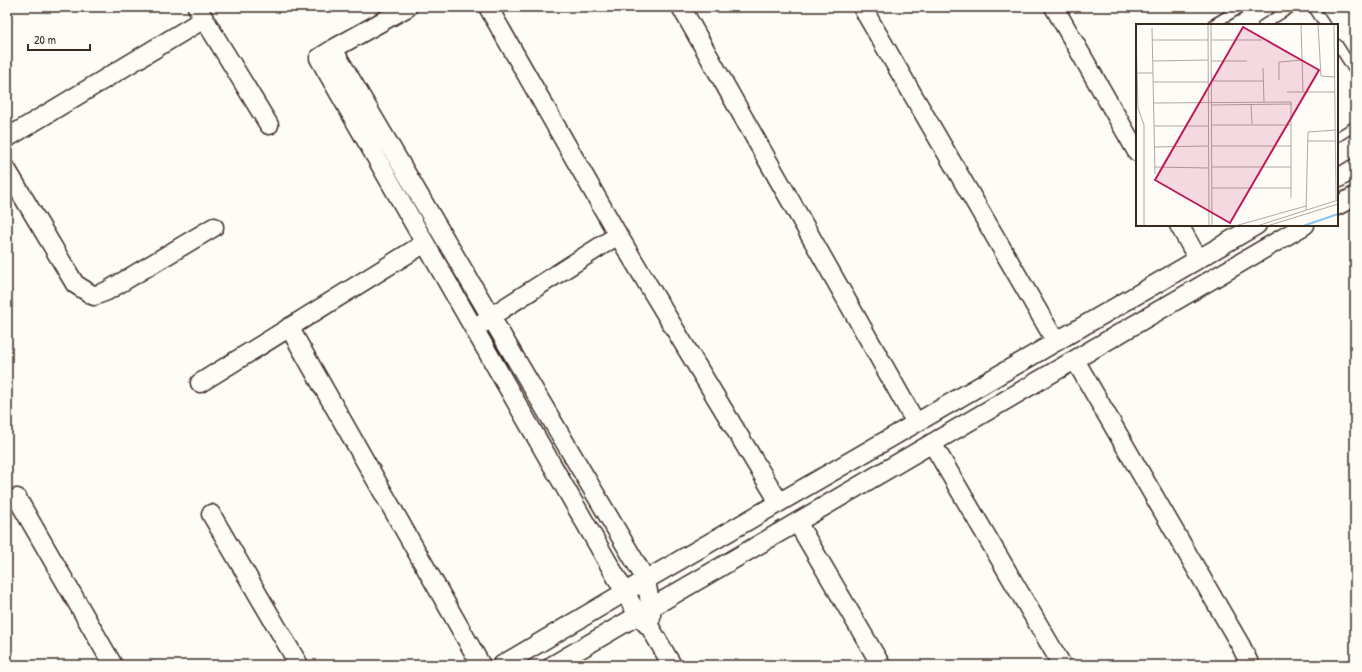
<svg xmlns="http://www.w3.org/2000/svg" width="1362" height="672" font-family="'Patrick Hand',sans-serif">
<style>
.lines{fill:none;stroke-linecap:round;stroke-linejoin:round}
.service-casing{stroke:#3b2a1e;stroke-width:12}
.minor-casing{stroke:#3b2a1e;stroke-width:21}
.service{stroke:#fdfcf7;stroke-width:9}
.minor{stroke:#fdfcf7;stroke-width:18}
.inset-river{fill:none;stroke:#8cc4eb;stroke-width:2}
.inset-road{fill:none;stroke:#afa8a0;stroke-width:1}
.view{fill:#c2185b;fill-opacity:0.15;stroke:#c2185b;stroke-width:2}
.inset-edge{fill:none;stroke:#3b2a1e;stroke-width:2}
</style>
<rect width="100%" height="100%" fill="#fdfcf7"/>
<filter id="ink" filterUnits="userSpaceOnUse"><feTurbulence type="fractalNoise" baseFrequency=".025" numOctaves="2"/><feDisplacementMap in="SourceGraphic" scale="8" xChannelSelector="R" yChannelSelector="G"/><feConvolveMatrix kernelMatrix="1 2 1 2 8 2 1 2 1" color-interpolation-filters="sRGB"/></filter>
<g filter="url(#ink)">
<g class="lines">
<defs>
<path id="service" d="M 1313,7 L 1325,25
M 1212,25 L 1242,7
M 1263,25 L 1292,7
M 1337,44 L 1355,72
M 1337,137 L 1355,126"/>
<path id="minor" d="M 197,7 L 269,125
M 408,7 L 333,49 L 319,58 L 638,615 L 651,629 L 672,665
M 488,7 L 618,235 L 779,502
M 681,7 L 916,423
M 862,7 L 1056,342
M 1054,7 L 1137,152
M 333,49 L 646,580 L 651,608 L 651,618
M 7,138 L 204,19
M 7,170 L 75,284 L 94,296 L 107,291 L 214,227
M 1337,179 L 1355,168
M 1337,206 L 1355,196
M 1179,225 L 1198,259
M 482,324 L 490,317 L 618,235
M 289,327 L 481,665
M 1075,360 L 1241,646 L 1250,665
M 200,383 L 425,243
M 932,443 L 1062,665
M 17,498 L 113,665
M 211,514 L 299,665
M 797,522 L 881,665
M 502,665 L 625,592 L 1257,225
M 553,665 L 1305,225"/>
</defs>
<use href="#service" class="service-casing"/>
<use href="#minor" class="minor-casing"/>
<use href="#service" class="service"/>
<use href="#minor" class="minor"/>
</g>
</g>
<g transform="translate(1136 24)">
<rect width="202" height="202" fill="#fdfcf7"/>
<path class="inset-river" d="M 167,202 L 202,190"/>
<path class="inset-road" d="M 72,0 L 73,202M 75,0 L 76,202M 165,0 L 167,68M 182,0 L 185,52 L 199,53M 198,0 L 200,176M 16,4 L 19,150M 0,9 L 2,84 L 8,101 L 8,202M 16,16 L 72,16M 75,16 L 126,16M 17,37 L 72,36M 75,37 L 111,37M 127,44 L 128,78M 0,49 L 17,49M 143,56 L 143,38 L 167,36M 75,57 L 127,57M 18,58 L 72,58M 151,68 L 199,68M 18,79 L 155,78 L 155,174M 115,80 L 116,100M 75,81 L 156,80M 76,101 L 155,101M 18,102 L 72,102M 172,117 L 200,117M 76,122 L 155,122M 18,123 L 72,122M 19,143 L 73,144M 76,143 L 155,143M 76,164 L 155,164M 170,186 L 172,108 L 200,106M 99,202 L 170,182M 121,202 L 202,176M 131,202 L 202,180"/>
<path class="view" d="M 107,3 L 183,46 L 94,199 L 19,156 Z"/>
<rect width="202" height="202" class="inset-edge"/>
</g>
<rect width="1362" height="672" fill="none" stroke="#fdfcf7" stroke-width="24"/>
<rect x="12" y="12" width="1338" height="648" fill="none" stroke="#3b2a1e" stroke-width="1.5" filter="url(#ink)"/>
<path d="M28 44v6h62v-6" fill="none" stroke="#3b2a1e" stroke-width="2"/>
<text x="34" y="44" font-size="12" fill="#3b2a1e" stroke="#fdfcf7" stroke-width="3" paint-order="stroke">20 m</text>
</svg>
